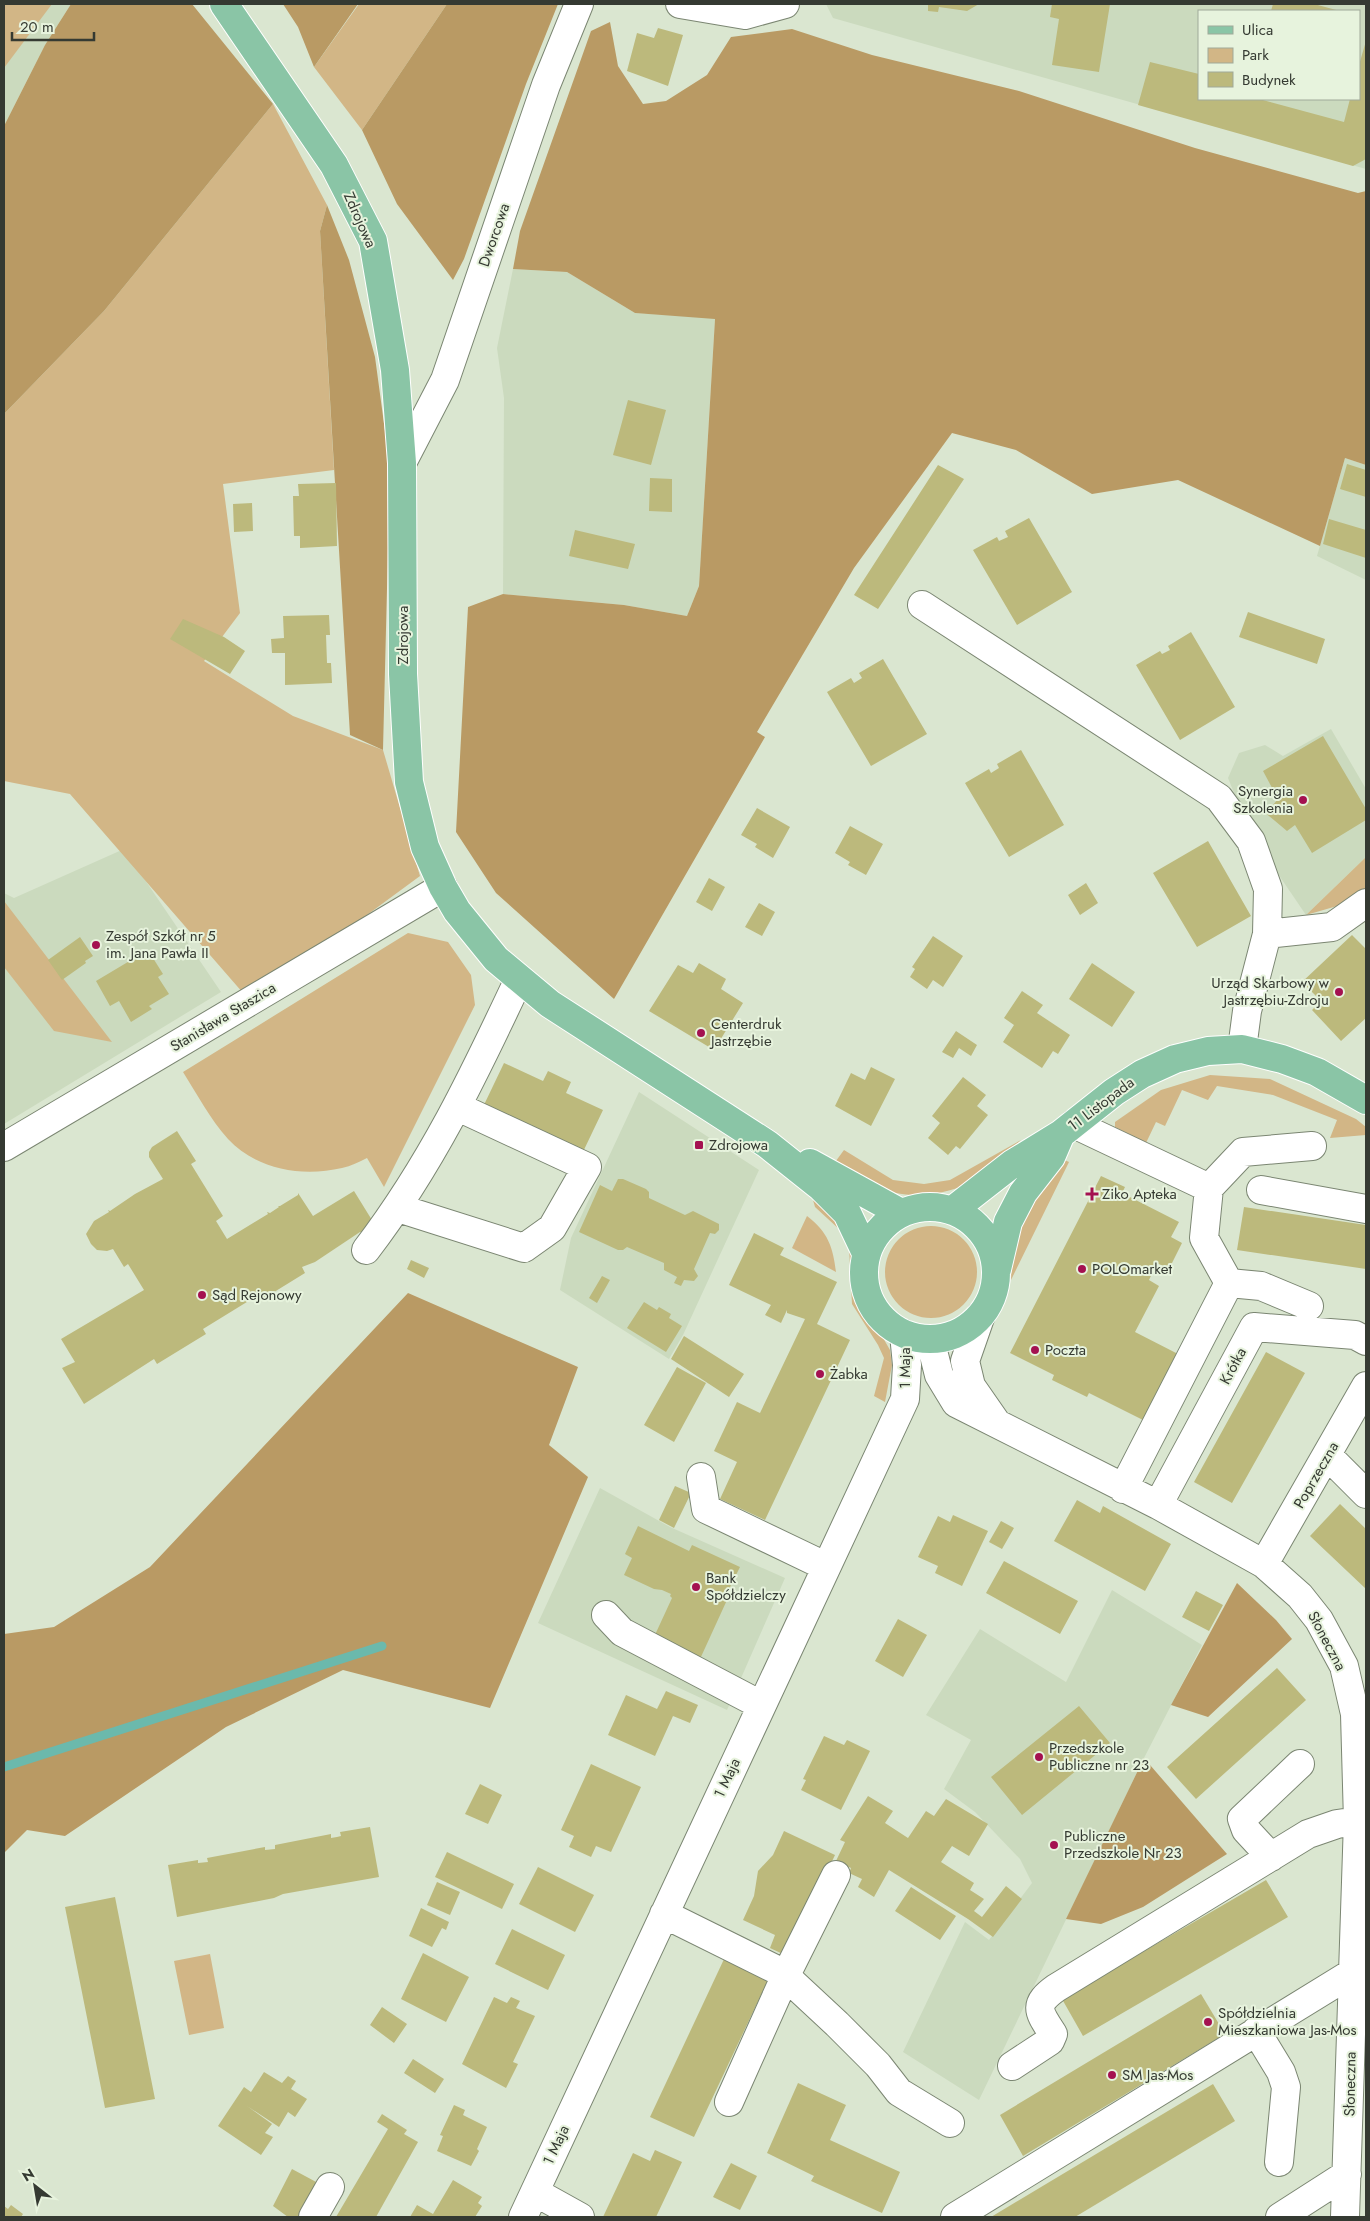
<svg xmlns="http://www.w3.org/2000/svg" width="1370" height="2221" font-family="Jost,sans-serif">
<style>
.built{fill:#cbdabe;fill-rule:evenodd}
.green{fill:#d2b686}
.forest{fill:#b99a64}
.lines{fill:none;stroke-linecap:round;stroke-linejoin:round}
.stream{stroke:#6bb9ac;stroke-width:9}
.building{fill:#bcb97c}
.minor-casing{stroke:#7b8672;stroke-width:30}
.major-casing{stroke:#fff;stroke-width:30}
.minor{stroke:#fff;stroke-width:28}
.major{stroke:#8ac5a6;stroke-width:28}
.poi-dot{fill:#a41150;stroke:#e7f3dd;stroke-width:2}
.labels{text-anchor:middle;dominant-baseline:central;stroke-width:4;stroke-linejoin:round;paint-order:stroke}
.street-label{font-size:15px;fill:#353a32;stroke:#e7f3dd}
.poi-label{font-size:15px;fill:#353a32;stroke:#e7f3dd;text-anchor:start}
</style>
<rect width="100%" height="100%" fill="#dae6d0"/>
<path class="built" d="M 4,4 L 71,4 L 45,45 L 4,126 Z
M 826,4 L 1366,4 L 1366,169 L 833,18 ZM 1199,11 L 1359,11 L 1359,99 L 1199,99 Z
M 513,269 L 567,272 L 635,313 L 715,318 L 699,586 L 687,616 L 624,605 L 503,594 L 504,398 L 497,348 Z
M 1345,458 L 1366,465 L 1366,580 L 1317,556 Z
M 1331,729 L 1366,789 L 1366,857 L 1306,915 L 1272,865 L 1237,800 L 1228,778 L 1239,753 L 1265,745 L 1283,756 Z
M 124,849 L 221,992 L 4,1124 L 4,893 L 14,898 Z
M 639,1092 L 759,1170 L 683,1335 L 669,1359 L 560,1290 L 571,1238 Z
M 600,1488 L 670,1527 L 785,1578 L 727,1710 L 538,1623 Z
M 1112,1590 L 1202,1645 L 1144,1758 L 979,2100 L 903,2052 L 965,1922 L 989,1940 L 1032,1883 L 1020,1859 L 975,1812 L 944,1789 L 971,1740 L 926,1715 L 980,1629 L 1066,1682 Z"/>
<path class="green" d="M 4,4 L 52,4 L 4,68 Z
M 359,4 L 447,4 L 362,130 L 314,67 Z
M 273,104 L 327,205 L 320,231 L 334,470 L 223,484 L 240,613 L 204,661 L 293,716 L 383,750 L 420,876 L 250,1001 L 70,794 L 4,781 L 4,414 L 104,311 Z
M 1366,857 L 1366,894 L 1358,900 L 1306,915 Z
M 4,901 L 112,1042 L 54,1031 L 4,967 Z
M 408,933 L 448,942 L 471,975 L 475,1005 L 384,1187 L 367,1158 C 359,1162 351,1166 342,1168 C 302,1177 257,1170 228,1139 C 210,1119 197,1094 183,1072 Z
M 1210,1075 L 1270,1079 L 1356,1119 L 1366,1127 L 1366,1135 L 1330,1138 L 1337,1120 L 1273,1095 L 1217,1086 L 1208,1100 L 1182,1090 L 1165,1126 L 1156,1122 L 1146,1143 L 1115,1127 L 1115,1122 L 1161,1090 Z
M 1021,1140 C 1007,1152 993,1167 978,1178 C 967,1186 952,1190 939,1193 C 896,1201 868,1184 830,1169 L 844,1150 L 893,1180 L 924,1184 L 950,1180 Z
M 1060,1158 L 1069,1162 L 1011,1280 L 1013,1238 L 1019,1217 Z
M 813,1200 L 842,1222 L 856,1262 L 855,1289 L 890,1350 L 892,1365 L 885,1402 L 874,1396 L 884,1358 L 878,1345 L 852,1304 L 849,1247 L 840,1230 L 815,1207 Z
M 807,1216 C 828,1232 833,1247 836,1272 L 792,1248 Z
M885 1272a46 46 0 1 1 92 0a46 46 0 1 1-92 0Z
M 210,1954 L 224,2028 L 189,2035 L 174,1961 Z"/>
<path class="forest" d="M 71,4 L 192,4 L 273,104 L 104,311 L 4,414 L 4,126 L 45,45 Z
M 283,4 L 358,4 L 314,67 L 298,27 Z
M 447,4 L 558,4 L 526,84 L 464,259 L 453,280 L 397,204 L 362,130 Z
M 610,22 L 618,66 L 643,104 L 666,101 L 707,75 L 731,37 L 792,29 L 872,55 L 1019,91 L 1195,148 L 1358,193 L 1366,191 L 1366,465 L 1345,458 L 1320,546 L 1178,480 L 1092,494 L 1016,450 L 952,433 L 854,568 L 757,732 L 765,737 L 614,999 L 496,893 L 456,832 L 468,607 L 503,594 L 624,605 L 687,616 L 699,586 L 715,319 L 635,313 L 567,272 L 513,269 L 520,231 L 591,31 Z
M 327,205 L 349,260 L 375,357 L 390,468 L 383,750 L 350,735 L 320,231 Z
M 408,1293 L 578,1367 L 549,1445 L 588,1477 L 490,1708 L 343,1670 L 226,1727 L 65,1836 L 27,1830 L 4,1853 L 4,1634 L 54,1627 L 150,1567 Z
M 1237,1583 L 1276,1620 L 1292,1639 L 1208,1717 L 1171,1705 Z
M 1144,1758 L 1227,1854 L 1143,1907 L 1101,1924 L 1066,1919 Z"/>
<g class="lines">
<path class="stream" d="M 4,1767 L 382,1646"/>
</g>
<path class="building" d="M 924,4 L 979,4 L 967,11 L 939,7 L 938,12 L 928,11 L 928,5 Z
M 1052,4 L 1110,4 L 1099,72 L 1052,65 L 1059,19 L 1050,17 Z
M 1273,4 L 1314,4 L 1340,11 L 1271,11 Z
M 658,28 L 683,35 L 668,86 L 627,71 L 637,33 L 654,38 Z
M 1366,41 L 1366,159 L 1353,166 L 1138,105 L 1150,62 L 1199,74 L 1199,99 L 1259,99 L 1344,122 L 1350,99 L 1359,99 L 1359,65 Z
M 628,400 L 666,410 L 651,465 L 613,455 Z
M 1347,464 L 1366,470 L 1366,497 L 1340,489 Z
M 938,465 L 964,479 L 878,609 L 854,595 Z
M 650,478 L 672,479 L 672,512 L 649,511 Z
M 336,483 L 337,546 L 300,548 L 300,536 L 294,536 L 293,496 L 299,496 L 298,484 Z
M 252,503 L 253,531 L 234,532 L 233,504 Z
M 1029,518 L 1072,592 L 1017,625 L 973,550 L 997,537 L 999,541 L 1008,537 L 1005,531 Z
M 1329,519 L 1366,530 L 1366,558 L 1323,544 Z
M 575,530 L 635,544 L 628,569 L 569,556 Z
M 1248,612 L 1325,639 L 1317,664 L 1239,637 Z
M 329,615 L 330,635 L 326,635 L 327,663 L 331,663 L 332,683 L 285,685 L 285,653 L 272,653 L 271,639 L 284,638 L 283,616 Z
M 183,619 L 224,637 L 245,651 L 230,674 L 170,639 Z
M 1191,632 L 1235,707 L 1180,740 L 1136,665 L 1160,651 L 1162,654 L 1170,650 L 1168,646 Z
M 883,659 L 927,734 L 871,766 L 827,692 L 851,678 L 854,683 L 862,678 L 859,673 Z
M 1323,736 L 1366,809 L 1366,820 L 1312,853 L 1295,825 L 1287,831 L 1263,811 L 1264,810 L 1267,812 L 1278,799 L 1263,771 Z
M 1021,750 L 1064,825 L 1009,857 L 965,783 L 989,769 L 991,773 L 999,768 L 997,764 Z
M 757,808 L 790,827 L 773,858 L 755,847 L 757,844 L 741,835 Z
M 850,826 L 883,844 L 866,875 L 848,865 L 850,862 L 835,853 Z
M 1208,841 L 1251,916 L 1197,947 L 1153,873 Z
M 709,878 L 725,887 L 712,911 L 696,902 Z
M 1086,883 L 1098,903 L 1080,915 L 1068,895 Z
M 759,903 L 775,912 L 762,936 L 745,927 Z
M 1352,935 L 1366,949 L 1366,1018 L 1341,1041 L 1312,1010 L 1321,1001 L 1302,982 Z
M 933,936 L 963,956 L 943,987 L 933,980 L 927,989 L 910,977 L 915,969 L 912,967 Z
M 80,937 L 93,956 L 85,961 L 86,963 L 62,980 L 48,960 Z
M 148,950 L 163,974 L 158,977 L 169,994 L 149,1006 L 152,1009 L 131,1022 L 119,1001 L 110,1006 L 96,981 Z
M 699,963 L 726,979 L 721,989 L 743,1003 L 714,1050 L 649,1011 L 678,965 L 693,973 Z
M 1092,963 L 1135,992 L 1112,1027 L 1069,999 Z
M 1022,991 L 1043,1005 L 1037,1013 L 1070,1035 L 1058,1054 L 1053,1051 L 1042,1068 L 1003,1042 L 1014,1025 L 1004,1018 Z
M 956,1031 L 977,1045 L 971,1056 L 959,1048 L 953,1058 L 942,1052 Z
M 504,1063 L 543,1081 L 548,1071 L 571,1082 L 566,1093 L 603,1110 L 581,1156 L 482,1109 Z
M 871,1067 L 895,1079 L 871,1126 L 835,1106 L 851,1073 L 865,1080 Z
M 963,1077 L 986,1095 L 977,1106 L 988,1115 L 960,1149 L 956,1146 L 948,1155 L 928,1138 L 940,1123 L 932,1116 Z
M 177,1131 L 196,1161 L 191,1164 L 223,1216 L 216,1221 L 227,1239 L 268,1214 L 267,1212 L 270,1213 L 279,1207 L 278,1206 L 280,1206 L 298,1195 L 298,1193 L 313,1216 L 354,1191 L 375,1225 L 372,1224 L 362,1231 L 363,1232 L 360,1232 L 315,1262 L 302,1267 L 305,1273 L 258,1302 L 255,1297 L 203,1329 L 206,1334 L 157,1364 L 154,1359 L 84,1404 L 62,1368 L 75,1362 L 61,1339 L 144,1290 L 128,1264 L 124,1267 L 113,1249 L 107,1251 L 97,1250 L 91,1244 L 86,1234 L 94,1221 L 109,1212 L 108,1210 L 110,1211 L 135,1194 L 163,1179 L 149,1157 L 149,1152 L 152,1147 Z
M 1101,1176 L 1125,1187 L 1122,1193 L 1179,1222 L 1171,1237 L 1182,1243 L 1169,1269 L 1157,1263 L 1149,1280 L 1159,1286 L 1135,1332 L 1178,1354 L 1143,1420 L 1089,1393 L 1087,1397 L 1052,1380 L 1054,1375 L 1010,1353 Z
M 618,1179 L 623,1179 L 646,1189 L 649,1192 L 649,1198 L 685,1215 L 693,1211 L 719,1224 L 719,1230 L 715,1234 L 710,1233 L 694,1269 L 698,1276 L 694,1281 L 684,1280 L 681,1286 L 674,1283 L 677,1277 L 664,1270 L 664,1263 L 627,1247 L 623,1250 L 618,1250 L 579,1232 L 600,1185 L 612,1191 Z
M 1244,1207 L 1366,1225 L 1366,1269 L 1237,1250 Z
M 754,1233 L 784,1248 L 780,1255 L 837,1282 L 817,1324 L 850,1340 L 765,1520 L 720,1499 L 737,1462 L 714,1451 L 737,1402 L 760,1413 L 805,1319 L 787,1313 L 787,1310 L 781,1323 L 765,1315 L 771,1305 L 729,1285 Z
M 411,1260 L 429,1268 L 424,1278 L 407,1269 Z
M 602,1276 L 610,1280 L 597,1303 L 589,1298 Z
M 644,1302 L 657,1310 L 659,1307 L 671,1314 L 669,1318 L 682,1326 L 666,1352 L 627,1328 Z
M 684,1336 L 744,1374 L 729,1397 L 671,1359 Z
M 1266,1352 L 1305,1373 L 1232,1503 L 1194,1482 Z
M 677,1367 L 706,1383 L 674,1442 L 644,1425 Z
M 675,1486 L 691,1493 L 674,1528 L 659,1520 Z
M 1077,1500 L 1100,1513 L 1103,1506 L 1171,1544 L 1145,1591 L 1054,1541 Z
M 1340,1504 L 1366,1529 L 1366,1589 L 1310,1536 Z
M 953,1515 L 988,1531 L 962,1586 L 935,1573 L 938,1566 L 918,1557 L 938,1516 L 950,1522 Z
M 1001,1521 L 1014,1528 L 1002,1549 L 989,1542 Z
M 638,1526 L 689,1551 L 692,1545 L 740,1567 L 724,1599 L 727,1600 L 700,1659 L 654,1637 L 672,1598 L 670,1596 L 671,1594 L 662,1590 L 654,1589 L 624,1575 L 632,1558 L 625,1554 Z
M 1004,1561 L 1078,1601 L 1060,1634 L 986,1593 Z
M 1196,1591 L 1223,1605 L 1209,1631 L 1182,1617 Z
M 898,1619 L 927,1635 L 903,1677 L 875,1661 Z
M 1277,1668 L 1306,1700 L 1196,1799 L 1167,1767 Z
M 666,1691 L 698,1705 L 690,1723 L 673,1716 L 655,1756 L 608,1735 L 626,1695 L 657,1709 Z
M 1079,1706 L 1110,1743 L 1022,1815 L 991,1777 Z
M 824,1736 L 844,1745 L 847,1740 L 870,1751 L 841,1810 L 801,1790 L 806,1780 L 803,1779 Z
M 591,1764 L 641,1787 L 611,1852 L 596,1846 L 591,1857 L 569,1847 L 574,1836 L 561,1830 Z
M 480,1784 L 502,1795 L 488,1824 L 465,1814 Z
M 868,1796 L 893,1811 L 885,1823 L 908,1838 L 926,1811 L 934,1816 L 946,1799 L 988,1824 L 969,1856 L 952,1846 L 941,1862 L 974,1883 L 970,1890 L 984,1899 L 974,1911 L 982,1917 L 1006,1886 L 1022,1899 L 993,1937 L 968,1919 L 889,1870 L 874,1897 L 858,1887 L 862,1879 L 849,1873 L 851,1868 L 836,1861 L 845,1842 L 840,1840 Z
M 370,1827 L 379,1877 L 283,1894 L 274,1898 L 177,1917 L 168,1865 L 198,1860 L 198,1863 L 208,1862 L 207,1858 L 265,1847 L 265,1850 L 275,1849 L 275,1845 L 331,1834 L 331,1838 L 337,1837 L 341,1836 L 340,1832 Z
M 784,1831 L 835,1855 L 787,1956 L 770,1948 L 775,1935 L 743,1920 L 754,1896 L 758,1871 L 773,1855 Z
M 447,1852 L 514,1884 L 502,1909 L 435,1877 Z
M 538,1867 L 594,1895 L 575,1932 L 519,1904 Z
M 1266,1880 L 1288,1917 L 1083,2036 L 1062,1999 Z
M 437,1882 L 460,1892 L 450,1915 L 427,1905 Z
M 911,1887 L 956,1916 L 940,1940 L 895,1911 Z
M 115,1897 L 155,2099 L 105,2108 L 65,1907 Z
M 421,1908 L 449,1922 L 446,1930 L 442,1928 L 432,1947 L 409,1936 Z
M 512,1929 L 565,1955 L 548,1990 L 495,1964 Z
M 423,1953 L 469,1977 L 446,2022 L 401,1999 Z
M 725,1957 L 769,1978 L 694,2137 L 650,2117 Z
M 1201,1994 L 1225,2034 L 1023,2156 L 1000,2115 Z
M 494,1997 L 507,2003 L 511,1997 L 520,2001 L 516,2008 L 535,2016 L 513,2062 L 518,2064 L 506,2088 L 462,2064 Z
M 382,2007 L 407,2024 L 394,2043 L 370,2025 Z
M 413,2059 L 444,2079 L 435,2093 L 404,2073 Z
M 264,2072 L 282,2083 L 288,2076 L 296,2081 L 291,2089 L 307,2099 L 295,2117 L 288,2112 L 279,2127 L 247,2106 L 272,2124 L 265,2133 L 273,2137 L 261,2155 L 218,2126 L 244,2087 L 251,2092 Z
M 798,2083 L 846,2105 L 830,2140 L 900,2172 L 882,2213 L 811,2181 L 814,2176 L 767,2153 Z
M 1213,2084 L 1235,2121 L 1075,2217 L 991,2217 Z
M 454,2105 L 465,2110 L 463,2115 L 487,2127 L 477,2149 L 479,2151 L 471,2166 L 437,2151 L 443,2136 L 440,2135 Z
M 382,2114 L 407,2130 L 404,2134 L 418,2142 L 376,2217 L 336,2217 L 388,2129 L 377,2122 Z
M 655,2150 L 682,2162 L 656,2217 L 603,2217 L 633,2153 L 650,2161 Z
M 731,2163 L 757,2176 L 740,2210 L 713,2197 Z
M 292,2169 L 318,2183 L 300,2217 L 288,2217 L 273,2206 Z
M 453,2180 L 482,2197 L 478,2203 L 482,2206 L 475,2217 L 410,2217 L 417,2205 L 433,2214 Z
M 11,2205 L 23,2214 L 21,2217 L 4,2217 L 4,2206 L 8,2209 Z"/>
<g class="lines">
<defs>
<path id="minor" d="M 680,4 L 745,15 L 785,4
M 402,463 L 445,380 L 546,85 L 579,4
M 922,605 L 1219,798 L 1251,841 L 1268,889 L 1267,934 L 1247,1011 L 1242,1049
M 1267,934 L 1332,927 L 1366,903
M 1074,1124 L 1209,1188 L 1243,1152 L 1312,1146
M 4,1147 L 443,887
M 1261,1190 L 1366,1209
M 398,1208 L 524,1248 L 552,1228 L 587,1167 L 458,1107
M 366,1250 C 431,1165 474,1075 519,979
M 1229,1283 L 1261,1286 L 1309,1306
M 981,1315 L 965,1361 L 971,1386 L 996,1422
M 930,1339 L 939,1375 L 956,1403 L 1158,1505 L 1264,1564 L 1300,1596 L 1319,1620 L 1344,1666 L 1355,1714 L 1358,1821 L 1345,2217
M 1328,1456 L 1366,1494
M 701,1477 L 706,1509 L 825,1566
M 1123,1489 L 1229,1283 L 1204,1238 L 1209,1188
M 1158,1505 L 1254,1327 L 1355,1335 L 1366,1341
M 1264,1564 L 1366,1386
M 606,1615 L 622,1632 L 761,1705
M 1271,1857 L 1246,1830 L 1242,1819 L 1300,1764
M 664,1914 L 775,1969 L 794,1984 L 837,2024 L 878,2065 L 899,2092 L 950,2123
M 1256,2031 L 1281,2072 L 1286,2087 L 1279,2162
M 1012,2066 L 1050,2041 L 1053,2034 C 1039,2012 1032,2005 1056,1988 L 1308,1834 L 1337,1824 L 1358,1821 L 1366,1830
M 729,2102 L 785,1977 L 836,1875
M 535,2192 L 580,2217
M 313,2217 L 330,2187
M 523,2217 L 905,1399 L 907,1365 L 904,1334
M 955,2217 L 1352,1973
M 1280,2217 L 1347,2174"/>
<path id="major" d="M 224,4 L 334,165 L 373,241 L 395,370 L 402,463 L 403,674 L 409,782 L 425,847 L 443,887 L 457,911 L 496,959 L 550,1004 L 767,1144 L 821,1187 L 847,1213 L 866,1253
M 810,1163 L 901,1213
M864 1273a66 66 0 1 1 132 0a66 66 0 1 1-132 0Z
M 953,1210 L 1012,1164 L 1061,1134 L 1114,1092 L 1142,1074 L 1175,1059 L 1208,1051 L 1242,1049 L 1282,1059 L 1317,1072 L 1366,1100
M 997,1269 L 1008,1222 L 1023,1193 L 1051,1157 L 1060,1136"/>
</defs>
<use href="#minor" class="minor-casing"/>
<use href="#major" class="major-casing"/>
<use href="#minor" class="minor"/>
<use href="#major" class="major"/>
</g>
<g class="poi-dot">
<circle cx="1303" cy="800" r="5"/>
<circle cx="96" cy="945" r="5"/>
<circle cx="1339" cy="992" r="5"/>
<circle cx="701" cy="1033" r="5"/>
<rect x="694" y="1140" width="10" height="10" rx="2.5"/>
<path d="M1089.5 1186.5h5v5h5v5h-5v5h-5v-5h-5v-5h5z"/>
<circle cx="1082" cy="1269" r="5"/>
<circle cx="202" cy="1295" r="5"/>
<circle cx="1035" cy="1350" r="5"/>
<circle cx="820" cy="1374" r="5"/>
<circle cx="696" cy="1587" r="5"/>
<circle cx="1039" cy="1757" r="5"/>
<circle cx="1054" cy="1845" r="5"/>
<circle cx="1208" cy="2022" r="5"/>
<circle cx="1112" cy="2075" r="5"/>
</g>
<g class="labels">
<g class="street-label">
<text transform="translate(360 220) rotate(66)">Zdrojowa</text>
<text transform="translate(494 235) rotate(-71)">Dworcowa</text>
<text transform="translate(403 635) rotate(-90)">Zdrojowa</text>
<text transform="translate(223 1017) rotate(-31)">Stanisława Staszica</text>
<text transform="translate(1101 1104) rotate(-37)">11 Listopada</text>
<text transform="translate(1233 1366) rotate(-62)">Krótka</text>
<text transform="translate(905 1368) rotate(-90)">1 Maja</text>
<text transform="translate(1316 1475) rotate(-60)">Poprzeczna</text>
<text transform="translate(1327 1641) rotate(62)">Słoneczna</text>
<text transform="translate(727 1778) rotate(-65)">1 Maja</text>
<text transform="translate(1350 2084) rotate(-89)">Słoneczna</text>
<text transform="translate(556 2145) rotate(-65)">1 Maja</text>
</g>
<g class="poi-label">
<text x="1293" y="791" text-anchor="end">Synergia<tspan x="1293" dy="17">Szkolenia</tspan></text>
<text x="106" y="936">Zespół Szkół nr 5<tspan x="106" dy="17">im. Jana Pawła II</tspan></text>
<text x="1329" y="983" text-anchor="end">Urząd Skarbowy w<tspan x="1329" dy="17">Jastrzębiu-Zdroju</tspan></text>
<text x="711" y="1024">Centerdruk<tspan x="711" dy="17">Jastrzębie</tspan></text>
<text x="709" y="1145">Zdrojowa</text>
<text x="1102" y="1194">Ziko Apteka</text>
<text x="1092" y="1269">POLOmarket</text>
<text x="212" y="1295">Sąd Rejonowy</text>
<text x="1045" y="1350">Poczta</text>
<text x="830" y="1374">Żabka</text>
<text x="706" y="1578">Bank<tspan x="706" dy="17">Spółdzielczy</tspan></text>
<text x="1049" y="1748">Przedszkole<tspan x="1049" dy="17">Publiczne nr 23</tspan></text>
<text x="1064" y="1836">Publiczne<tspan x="1064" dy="17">Przedszkole Nr 23</tspan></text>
<text x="1218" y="2013">Spółdzielnia<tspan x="1218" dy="17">Mieszkaniowa Jas-Mos</tspan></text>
<text x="1122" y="2075">SM Jas-Mos</text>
</g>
</g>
<rect width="1370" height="2221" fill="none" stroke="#353a32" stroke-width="10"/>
<rect x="1198" y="10" width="162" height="90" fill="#e7f3dd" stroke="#a0a999"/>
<rect x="1208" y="26" width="25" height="8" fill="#8ac5a6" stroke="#a0a999"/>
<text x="1242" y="35" font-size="15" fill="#353a32">Ulica</text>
<rect x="1208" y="48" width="25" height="15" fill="#d2b686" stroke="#a0a999"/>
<text x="1242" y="60" font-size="15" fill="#353a32">Park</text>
<rect x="1208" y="72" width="25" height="15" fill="#bcb97c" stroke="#a0a999"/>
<text x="1242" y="85" font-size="15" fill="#353a32">Budynek</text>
<g transform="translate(35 2186) rotate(329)" stroke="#e7f3dd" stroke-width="4" paint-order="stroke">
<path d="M0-4L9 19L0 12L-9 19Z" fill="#353a32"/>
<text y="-8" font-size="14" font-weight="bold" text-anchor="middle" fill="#353a32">N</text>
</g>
<path d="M12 32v8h82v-8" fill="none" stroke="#353a32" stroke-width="2.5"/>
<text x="20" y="32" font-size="15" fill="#353a32" stroke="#e7f3dd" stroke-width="4" paint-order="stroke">20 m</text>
</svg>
